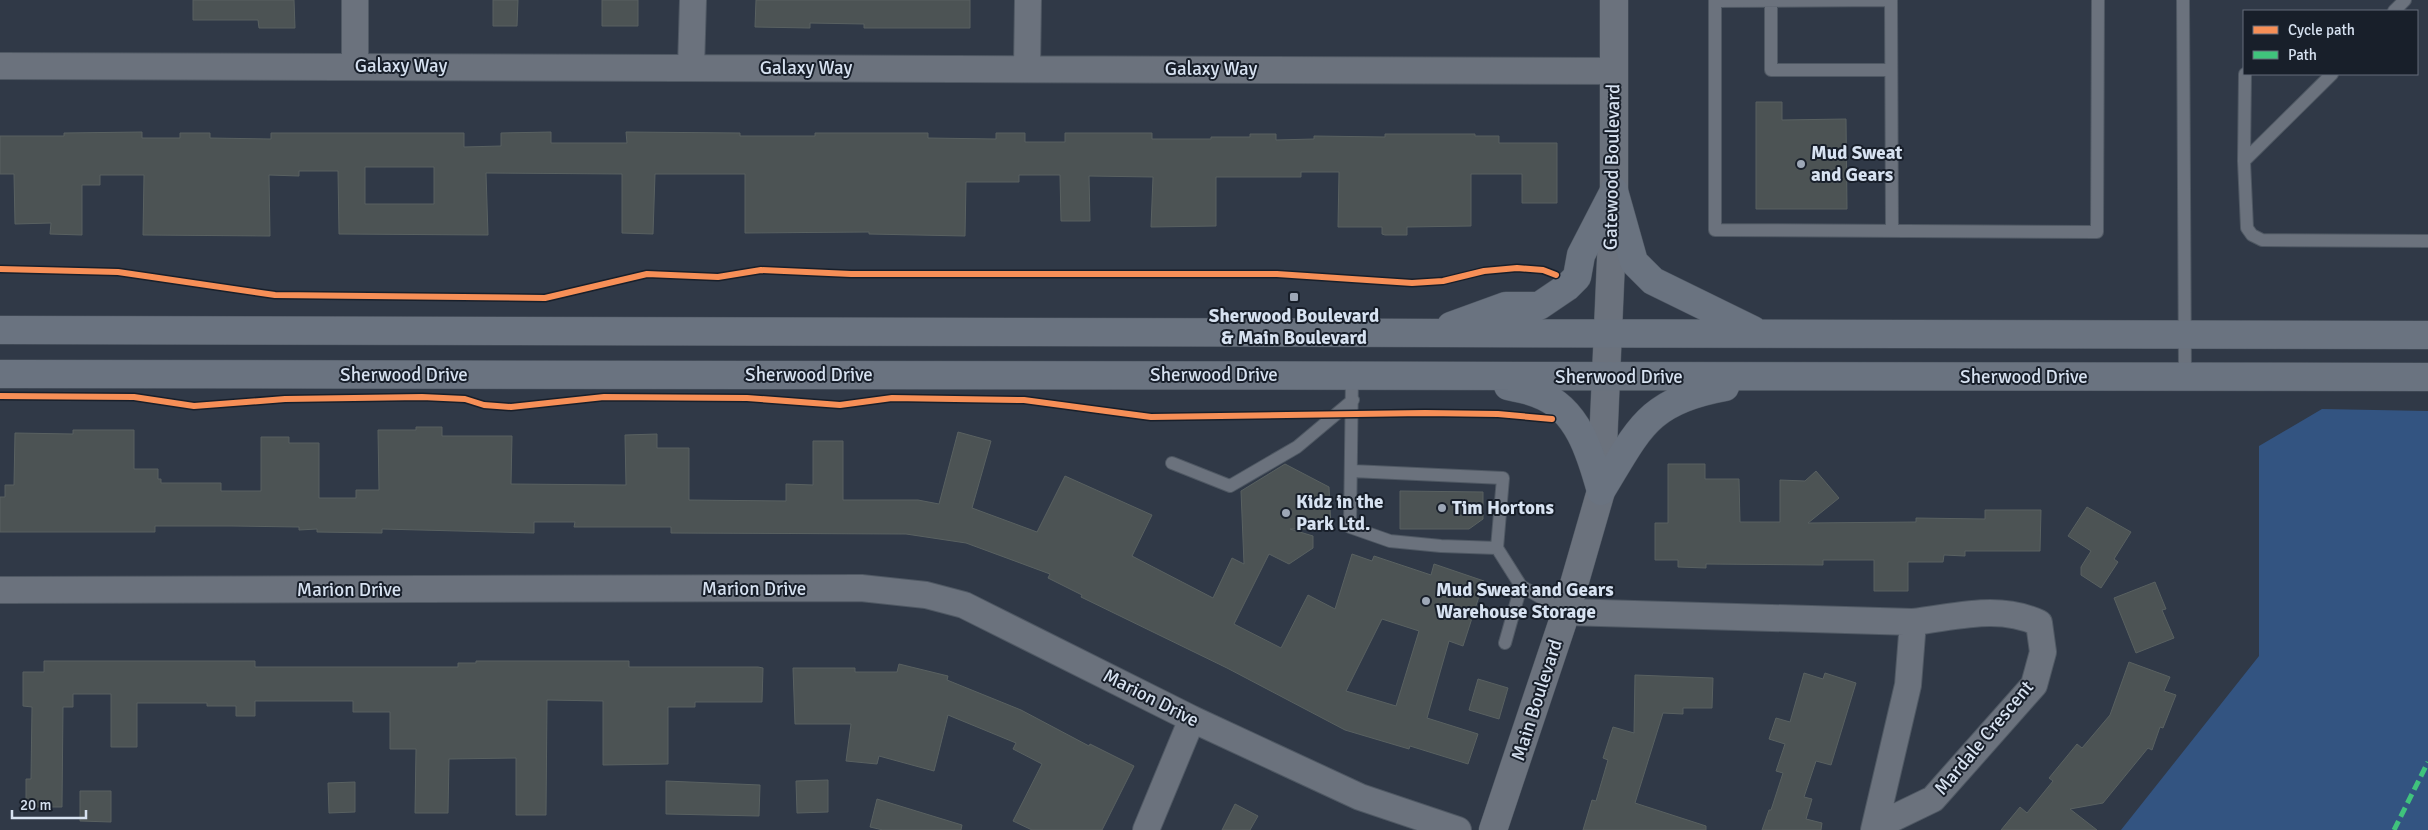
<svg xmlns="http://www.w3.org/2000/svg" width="2428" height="830" font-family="Signika,sans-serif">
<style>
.green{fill:#335481}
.building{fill:#4c5354;stroke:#596161;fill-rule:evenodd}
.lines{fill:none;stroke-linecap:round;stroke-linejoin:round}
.service-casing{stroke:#4f5863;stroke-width:14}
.minor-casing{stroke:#4f5863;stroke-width:28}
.tertiary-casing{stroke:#4f5863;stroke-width:29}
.secondary-casing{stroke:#4f5863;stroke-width:29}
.service{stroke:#6b727d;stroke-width:12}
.minor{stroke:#6b727d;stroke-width:26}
.tertiary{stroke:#6b727d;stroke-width:28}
.secondary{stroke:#6a7380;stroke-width:28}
.quiet{stroke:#40c37c;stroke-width:5;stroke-dasharray:10 5;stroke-linecap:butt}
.cycleway-casing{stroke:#181f2a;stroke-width:9}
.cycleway{stroke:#f78f57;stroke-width:6}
.poi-dot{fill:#9da7b6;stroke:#181f2a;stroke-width:2}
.labels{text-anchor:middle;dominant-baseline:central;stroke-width:4;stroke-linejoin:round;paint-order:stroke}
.street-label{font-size:19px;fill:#d7e2f1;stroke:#181f2a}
.poi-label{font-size:19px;font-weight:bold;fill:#d7e2f1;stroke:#181f2a;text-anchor:start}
</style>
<rect width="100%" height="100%" fill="#303947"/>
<path class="green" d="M 2322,409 L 2428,411 L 2428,830 L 2121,830 L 2259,656 L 2259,446 Z"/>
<path class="building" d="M 193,0 L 294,0 L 295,28 L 259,28 L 258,20 L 193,20 Z
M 493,0 L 518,0 L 517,26 L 493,26 Z
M 602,0 L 638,0 L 638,26 L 602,26 Z
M 756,0 L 970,0 L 970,28 L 864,28 L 864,24 L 810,23 L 810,28 L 755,27 Z
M 1756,102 L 1782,102 L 1782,120 L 1846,119 L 1847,209 L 1756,209 Z
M 142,132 L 142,138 L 180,138 L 180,133 L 210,133 L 210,138 L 271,139 L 271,133 L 464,133 L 464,147 L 501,146 L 501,133 L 551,132 L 551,143 L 627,143 L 626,132 L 740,133 L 740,136 L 815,136 L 815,133 L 928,133 L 928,138 L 996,139 L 996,133 L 1025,133 L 1025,142 L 1065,142 L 1065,133 L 1152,133 L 1152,139 L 1211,139 L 1211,137 L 1250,137 L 1250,134 L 1276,134 L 1276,140 L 1314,139 L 1314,136 L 1385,137 L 1385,134 L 1475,134 L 1475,136 L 1499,136 L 1499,143 L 1557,143 L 1557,203 L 1522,203 L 1522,174 L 1471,174 L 1471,226 L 1407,227 L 1407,235 L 1385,235 L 1382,234 L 1382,227 L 1338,227 L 1339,172 L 1301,172 L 1301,177 L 1216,177 L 1216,226 L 1151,227 L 1153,177 L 1089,176 L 1090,221 L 1061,221 L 1060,175 L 1019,175 L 1019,182 L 966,182 L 965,236 L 869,234 L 869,232 L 745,233 L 745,174 L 655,174 L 653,234 L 622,233 L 622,174 L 486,173 L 488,235 L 339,234 L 338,171 L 299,171 L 299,176 L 269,175 L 270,236 L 143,235 L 144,175 L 100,175 L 100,185 L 82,185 L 82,235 L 50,234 L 51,223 L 15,224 L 14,174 L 0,174 L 0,136 L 64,136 L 64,133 ZM 365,167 L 434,167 L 434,204 L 365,204 Z
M 416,427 L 442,427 L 442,436 L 512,436 L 511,484 L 626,485 L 625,435 L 657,434 L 657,448 L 689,448 L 689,500 L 786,501 L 786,484 L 813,485 L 813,441 L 843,441 L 843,500 L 918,500 L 939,504 L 958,432 L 991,441 L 972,508 L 1037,532 L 1065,476 L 1152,515 L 1132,556 L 1213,598 L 1232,558 L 1244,564 L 1241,491 L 1285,464 L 1329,487 L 1331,529 L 1290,529 L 1313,536 L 1313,548 L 1289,564 L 1269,554 L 1234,624 L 1281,648 L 1308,595 L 1335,609 L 1352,554 L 1372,561 L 1374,556 L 1431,575 L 1434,564 L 1484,581 L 1463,646 L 1449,641 L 1427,718 L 1478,734 L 1468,764 L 1410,746 L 1409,749 L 1345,730 L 1227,668 L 1081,597 L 1082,595 L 1048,578 L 1050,574 L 966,543 L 906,534 L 671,533 L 671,527 L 574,527 L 575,522 L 534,522 L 534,533 L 382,529 L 382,533 L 317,532 L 317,529 L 299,530 L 299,527 L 232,526 L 155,526 L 155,532 L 0,532 L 0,497 L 5,497 L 5,485 L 14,485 L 15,433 L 73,434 L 73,430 L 134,430 L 134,469 L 158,469 L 158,479 L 161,479 L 161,483 L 221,483 L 221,491 L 261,491 L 261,437 L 289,437 L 289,443 L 319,443 L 319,498 L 356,498 L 356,490 L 379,490 L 378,430 L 416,430 ZM 1382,619 L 1419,631 L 1396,706 L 1346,691 Z
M 1668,464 L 1705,464 L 1705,479 L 1739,479 L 1740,522 L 1780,522 L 1780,480 L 1805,481 L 1816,471 L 1839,498 L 1808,523 L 1916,522 L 1916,518 L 1985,519 L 1985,510 L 2041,510 L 2040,551 L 1965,551 L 1965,556 L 1944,555 L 1943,562 L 1908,562 L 1908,591 L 1874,591 L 1874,560 L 1823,560 L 1823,565 L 1706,564 L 1706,568 L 1678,567 L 1678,560 L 1655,560 L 1655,523 L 1668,523 Z
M 1400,491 L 1483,492 L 1483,519 L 1469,529 L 1400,529 Z
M 2087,507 L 2131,532 L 2114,559 L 2118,562 L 2101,588 L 2081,575 L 2081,567 L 2091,551 L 2068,536 Z
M 2155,582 L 2166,609 L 2162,610 L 2174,638 L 2136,653 L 2114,598 Z
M 44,661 L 255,661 L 255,667 L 458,667 L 458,663 L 476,663 L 476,661 L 629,661 L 629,667 L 758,667 L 763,668 L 762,702 L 695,702 L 695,707 L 668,707 L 668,764 L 603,765 L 603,701 L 547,700 L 546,815 L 516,815 L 516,758 L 449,759 L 448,813 L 415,813 L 416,749 L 390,749 L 390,712 L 353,712 L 353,701 L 255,701 L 255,716 L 236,716 L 236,706 L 207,706 L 207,703 L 137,703 L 137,747 L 111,747 L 111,694 L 73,694 L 73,707 L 63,707 L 62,807 L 26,807 L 26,779 L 31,779 L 32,707 L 23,706 L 23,672 L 44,672 Z
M 2129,662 L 2170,677 L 2164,691 L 2176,695 L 2163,728 L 2160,727 L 2152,750 L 2148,748 L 2103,803 L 2070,809 L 2097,830 L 2001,830 L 2020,807 L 2027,813 L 2053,781 L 2049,778 L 2077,744 L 2082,748 L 2110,715 Z
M 899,664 L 948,676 L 947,680 L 1021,710 L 1089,746 L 1090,744 L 1134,766 L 1102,830 L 1032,830 L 1013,821 L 1042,764 L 1013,749 L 1016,743 L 948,715 L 934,771 L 879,756 L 877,764 L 846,761 L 851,724 L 795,724 L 793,668 L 855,668 L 855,672 L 897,672 Z
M 1804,673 L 1823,679 L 1825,673 L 1856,683 L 1831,765 L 1816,761 L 1804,797 L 1812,799 L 1806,819 L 1822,823 L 1821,830 L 1762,830 L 1769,810 L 1771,810 L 1783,773 L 1776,771 L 1785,744 L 1769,739 L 1776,718 L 1790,722 Z
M 1635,675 L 1713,678 L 1712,708 L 1683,708 L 1683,714 L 1663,713 L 1635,803 L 1706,826 L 1706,830 L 1583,830 L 1592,800 L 1596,801 L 1608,760 L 1603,758 L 1613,727 L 1634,733 Z
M 1478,679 L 1508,688 L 1499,719 L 1469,710 Z
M 828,780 L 828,812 L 797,813 L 796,781 Z
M 666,781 L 760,785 L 759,816 L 666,814 Z
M 355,782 L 355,812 L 329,813 L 328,783 Z
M 80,791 L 111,791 L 111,822 L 80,821 Z
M 877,799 L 962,825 L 961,830 L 883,830 L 870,827 Z
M 1235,804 L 1258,816 L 1250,830 L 1222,830 Z"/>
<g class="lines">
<defs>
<path id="service" d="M 1891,0 L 1715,1 L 1715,230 L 2097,232 L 2098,0
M 1891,0 L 1892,231
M 2183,0 L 2185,376
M 1771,1 L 1771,70 L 1891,70
M 2394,11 L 2405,0
M 2332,74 L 2244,161 L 2247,228 L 2252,235 L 2262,240 L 2428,241
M 2244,161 L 2245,74
M 1352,376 L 1350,527 L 1390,541 L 1441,546 L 1497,548
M 1172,463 L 1230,486 L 1297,447 L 1353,400
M 1352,471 L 1503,478 L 1497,548 L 1521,586 L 1566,612
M 1505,643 L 1521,586"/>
<path id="minor" d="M 355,65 L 355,0
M 0,66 L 1613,71
M 691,68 L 693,0
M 1027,69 L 1028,0
M 0,590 L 861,588 L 926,595 L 964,605 L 1192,719 L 1360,797 L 1458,830
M 1566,612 L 1913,622 L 1908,685 L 1874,830
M 1875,827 L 1933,799 L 2034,685 L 2043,652 L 2039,623 C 1998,604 1957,617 1913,622
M 1146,830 L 1192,719"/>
<path id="tertiary" d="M 1493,830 L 1566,612 L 1601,491 L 1614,191 L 1614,0"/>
<path id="secondary" d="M 1614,191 L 1634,262 L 1653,281 L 1753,330
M 1451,326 L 1506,306 L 1539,306 L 1567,287 L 1577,277 L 1581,255 L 1614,191
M 0,330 L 2428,335
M 0,374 L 2428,377
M 1508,386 C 1518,388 1529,390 1538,394 C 1578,408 1591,455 1601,491
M 1601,491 C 1639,429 1647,401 1725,387"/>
</defs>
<use href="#service" class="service-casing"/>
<use href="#minor" class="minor-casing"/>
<use href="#tertiary" class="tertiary-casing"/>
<use href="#secondary" class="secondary-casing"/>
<use href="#service" class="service"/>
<use href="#minor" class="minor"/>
<use href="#tertiary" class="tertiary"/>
<use href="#secondary" class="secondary"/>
<path class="quiet" d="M 2394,830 L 2428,762"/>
<defs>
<path id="cycleway" d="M 0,269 L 118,272 L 275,295 L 545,298 L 647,274 L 718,277 L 761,270 L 851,274 L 1277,274 L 1412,283 L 1443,281 L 1484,271 L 1517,268 L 1543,270 L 1556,275
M 0,396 L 134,397 L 194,406 L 285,399 L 422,397 L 465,399 L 484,405 L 511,407 L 604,397 L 747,398 L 840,405 L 892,398 L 1024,400 L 1151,417 L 1425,413 L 1498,414 L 1552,419"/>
</defs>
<use href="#cycleway" class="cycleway-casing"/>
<use href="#cycleway" class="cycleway"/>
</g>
<g class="poi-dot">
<circle cx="1801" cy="164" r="5"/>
<rect x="1289" y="292" width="10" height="10" rx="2.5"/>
<circle cx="1442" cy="508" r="5"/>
<circle cx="1286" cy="513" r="5"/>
<circle cx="1426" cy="601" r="5"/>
</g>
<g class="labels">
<g class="street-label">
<text x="401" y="66">Galaxy Way</text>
<text x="806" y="68">Galaxy Way</text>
<text x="1211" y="69">Galaxy Way</text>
<text transform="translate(1612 167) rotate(-89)">Gatewood Boulevard</text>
<text x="404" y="375">Sherwood Drive</text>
<text x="809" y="375">Sherwood Drive</text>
<text x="1214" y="375">Sherwood Drive</text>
<text x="1619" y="377">Sherwood Drive</text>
<text x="2024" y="377">Sherwood Drive</text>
<text x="754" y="589">Marion Drive</text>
<text x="349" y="590">Marion Drive</text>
<text transform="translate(1151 698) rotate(27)">Marion Drive</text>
<text transform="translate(1537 700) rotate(-72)">Main Boulevard</text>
<text transform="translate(1984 738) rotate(-50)">Mardale Crescent</text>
</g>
<g class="poi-label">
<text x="1811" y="153">Mud Sweat<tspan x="1811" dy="22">and Gears</tspan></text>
<text x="1294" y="316" text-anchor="middle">Sherwood Boulevard<tspan x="1294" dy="22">&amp; Main Boulevard</tspan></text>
<text x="1296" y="502">Kidz in the<tspan x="1296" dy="22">Park Ltd.</tspan></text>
<text x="1452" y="508">Tim Hortons</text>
<text x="1436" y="590">Mud Sweat and Gears<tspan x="1436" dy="22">Warehouse Storage</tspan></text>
</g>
</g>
<rect x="2243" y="10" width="175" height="65" fill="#181f2a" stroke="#646d7a"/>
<rect x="2253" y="26" width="25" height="8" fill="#f78f57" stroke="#646d7a"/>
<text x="2288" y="35" font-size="15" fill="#d7e2f1">Cycle path</text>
<rect x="2253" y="51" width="25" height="8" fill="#40c37c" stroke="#646d7a"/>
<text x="2288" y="60" font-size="15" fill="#d7e2f1">Path</text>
<path d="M12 810v8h74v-8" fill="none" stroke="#d7e2f1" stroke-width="2.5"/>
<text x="20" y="810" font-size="15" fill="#d7e2f1" stroke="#181f2a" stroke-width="4" paint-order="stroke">20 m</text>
</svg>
